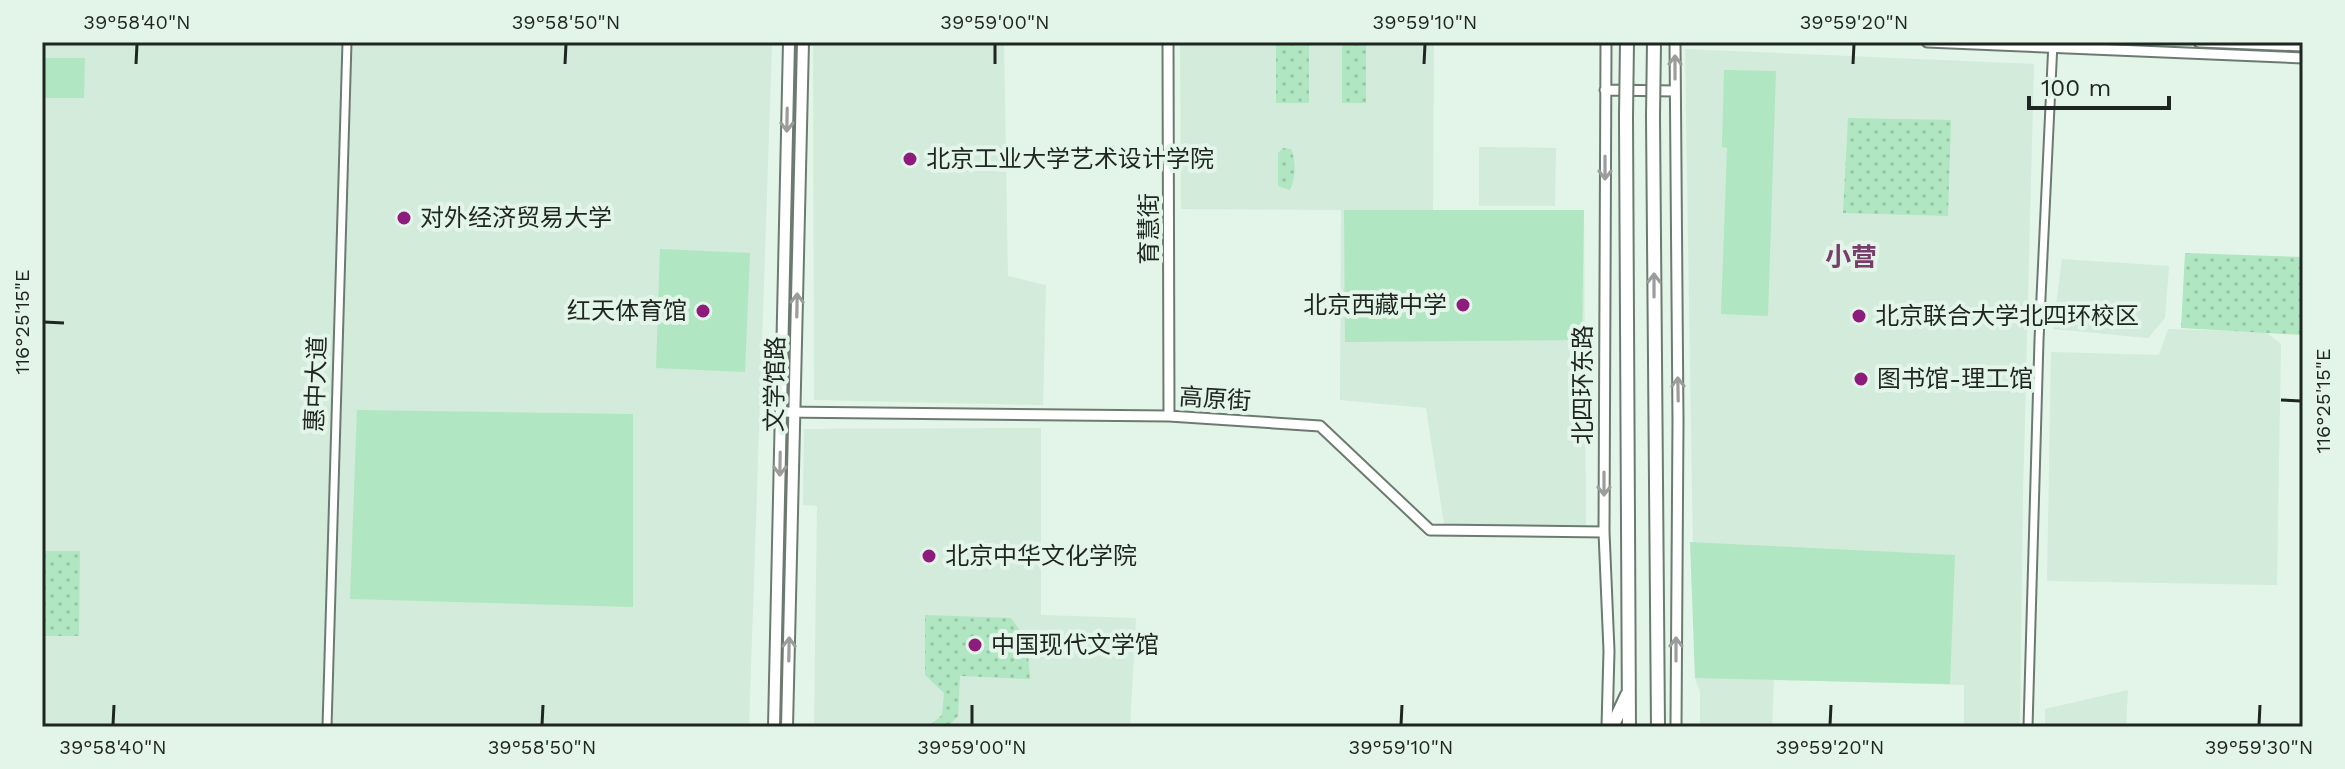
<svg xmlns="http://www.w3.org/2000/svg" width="2345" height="769" font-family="'Work Sans','Noto Sans SC',sans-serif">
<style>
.built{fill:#d3ebda}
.green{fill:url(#green-dots)}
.pitch{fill:#b0e6c1}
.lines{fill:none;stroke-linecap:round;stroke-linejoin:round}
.minor-casing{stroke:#6c7b71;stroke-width:11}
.tertiary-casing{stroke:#6c7b71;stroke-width:13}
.secondary-casing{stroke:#6c7b71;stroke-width:14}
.trunk-casing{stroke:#6c7b71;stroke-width:16}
.minor{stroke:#fff;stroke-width:7}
.tertiary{stroke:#fff;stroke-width:9}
.secondary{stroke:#fff;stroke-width:10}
.trunk{stroke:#fff;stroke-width:12}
.trunk-bridge-casing{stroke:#6c7b71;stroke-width:16;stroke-linecap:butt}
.trunk-bridge{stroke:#fff;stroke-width:12}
.oneway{stroke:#9a9d9b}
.ticks{fill:none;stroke:#1f2621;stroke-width:3}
.poi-dot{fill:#8d1c7d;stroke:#e3f4e8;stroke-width:3}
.labels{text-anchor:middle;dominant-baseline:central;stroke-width:8;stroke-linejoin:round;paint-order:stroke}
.poi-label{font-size:24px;fill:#1f2621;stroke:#e3f4e8;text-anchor:start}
.street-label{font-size:24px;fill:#1f2621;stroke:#e3f4e8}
.neighbourhood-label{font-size:26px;font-weight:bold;fill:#773e6c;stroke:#e3f4e8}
.neatline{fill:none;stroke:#1f2621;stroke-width:3}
.ticks-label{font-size:20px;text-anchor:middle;fill:#1f2621}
</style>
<defs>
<pattern id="green-dots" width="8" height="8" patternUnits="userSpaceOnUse" patternTransform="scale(2)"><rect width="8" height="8" fill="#b0e6c1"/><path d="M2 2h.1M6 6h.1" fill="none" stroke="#97c5a6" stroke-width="1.8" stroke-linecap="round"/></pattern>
</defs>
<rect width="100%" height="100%" fill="#e3f4e8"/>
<path class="built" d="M 42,42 L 772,45 L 749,727 L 42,727 Z
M 813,42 L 1004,42 L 1008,276 L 1046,285 L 1043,405 L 814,400 Z
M 1180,42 L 1434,42 L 1433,210 L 1584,210 L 1586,532 L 1445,530 L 1426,408 L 1340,400 L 1341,210 L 1181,209 Z
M 1685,49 L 2034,64 L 2023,495 L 2020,727 L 1964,727 L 1964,685 L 1774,680 L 1772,727 L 1700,727 L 1700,692 L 1695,678 Z
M 1479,147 L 1556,148 L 1555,206 L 1479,206 Z
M 2062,259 L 2169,266 L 2165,318 L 2148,338 L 2053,329 Z
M 2168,329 L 2266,332 L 2281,344 L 2277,585 L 2047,581 L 2051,352 L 2159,355 Z
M 1041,428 L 1041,615 L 1136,618 L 1130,727 L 814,727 L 817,506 L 803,505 L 804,429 Z
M 2128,690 L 2126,727 L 2045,727 L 2045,709 Z"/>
<path class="green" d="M 1276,42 L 1309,42 L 1309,103 L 1276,103 Z
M 1342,42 L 1366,42 L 1366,103 L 1342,103 Z
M 1848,118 L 1951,120 L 1948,216 L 1843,213 Z
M 1283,148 L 1291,149 C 1296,159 1296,182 1289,190 L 1278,186 L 1278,153 Z
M 2185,253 L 2303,257 L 2303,335 L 2181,328 Z
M 42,551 L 80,551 L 79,636 L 42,636 Z
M 925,615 L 1011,618 L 1027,640 L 1030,679 L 960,676 L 958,716 L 947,727 L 928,727 L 942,715 L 944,693 L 925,675 Z"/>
<path class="pitch" d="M 42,58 L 85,58 L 84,98 L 42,98 Z
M 1724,70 L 1776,71 L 1768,316 L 1721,314 L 1727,148 L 1722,147 Z
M 1344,210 L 1584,210 L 1582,340 L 1345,342 Z
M 660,249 L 750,253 L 745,372 L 656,368 Z
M 357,410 L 633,414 L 633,607 L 350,599 Z
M 1690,542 L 1955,555 L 1950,684 L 1695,678 Z"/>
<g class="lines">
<defs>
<path id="minor" d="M 327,727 L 347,42
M 2028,727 L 2039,340 L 2053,42"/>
<path id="tertiary" d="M 1168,42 L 1169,416
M 1606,42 L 1604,532 L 1609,651 L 1607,727
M 1675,42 L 1678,421 L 1676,727
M 1927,42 L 2303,58
M 2199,42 L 2303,46
M 1605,90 L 1675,91
M 781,412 L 1169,416 L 1320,426 L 1430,530 L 1604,532"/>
<path id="secondary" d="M 774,727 L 789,42
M 787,727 L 803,42"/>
<path id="trunk" d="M 1626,116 L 1629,727
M 1653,116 L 1658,727
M 1612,727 L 1627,695"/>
</defs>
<use href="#minor" class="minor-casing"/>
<use href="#tertiary" class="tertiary-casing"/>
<use href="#secondary" class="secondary-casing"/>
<use href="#trunk" class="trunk-casing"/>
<use href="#minor" class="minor"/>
<use href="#tertiary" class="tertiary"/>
<use href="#secondary" class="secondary"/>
<use href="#trunk" class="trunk"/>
<defs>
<path id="trunk-bridge" d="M 1626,116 L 1627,42
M 1653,116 L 1654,42"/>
</defs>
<use href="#trunk-bridge" class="trunk-bridge-casing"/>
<use href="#trunk-bridge" class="trunk-bridge"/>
</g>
<defs><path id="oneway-shaft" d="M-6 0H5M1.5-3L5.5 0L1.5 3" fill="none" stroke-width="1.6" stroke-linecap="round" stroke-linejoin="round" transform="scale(2)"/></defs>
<g class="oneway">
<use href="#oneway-shaft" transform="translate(1675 67) rotate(-90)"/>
<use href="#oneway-shaft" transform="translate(787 120) rotate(91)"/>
<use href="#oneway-shaft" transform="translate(1605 168) rotate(90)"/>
<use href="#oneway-shaft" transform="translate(1654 285) rotate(-90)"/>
<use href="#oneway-shaft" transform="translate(797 305) rotate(-89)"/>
<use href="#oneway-shaft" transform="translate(1678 389) rotate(-91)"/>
<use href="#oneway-shaft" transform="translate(780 464) rotate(91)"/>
<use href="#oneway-shaft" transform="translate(1604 484) rotate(90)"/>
<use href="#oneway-shaft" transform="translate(789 649) rotate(-89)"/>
<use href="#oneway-shaft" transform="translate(1676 649) rotate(-90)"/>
</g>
<path class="ticks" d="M 136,64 L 137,44M 565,64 L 566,44M 995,64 L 995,44M 1424,64 L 1425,44M 1853,64 L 1854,44M 44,322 L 64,323M 2281,400 L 2301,401M 113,725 L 114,705M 542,725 L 543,705M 972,725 L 972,705M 1401,725 L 1402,705M 1830,725 L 1831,705M 2259,725 L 2260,705"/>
<g class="poi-dot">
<circle cx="910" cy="159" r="8"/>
<circle cx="404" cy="218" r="8"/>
<circle cx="1463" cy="305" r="8"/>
<circle cx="703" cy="311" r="8"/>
<circle cx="1859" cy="316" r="8"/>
<circle cx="1861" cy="379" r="8"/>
<circle cx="929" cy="556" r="8"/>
<circle cx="975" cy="645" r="8"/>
</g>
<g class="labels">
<g class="poi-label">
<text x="926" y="159">北京工业大学艺术设计学院</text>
<text x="420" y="218">对外经济贸易大学</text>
<text x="1447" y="305" text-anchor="end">北京西藏中学</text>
<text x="687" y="311" text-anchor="end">红天体育馆</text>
<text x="1875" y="316">北京联合大学北四环校区</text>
<text x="1877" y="379">图书馆-理工馆</text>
<text x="945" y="556">北京中华文化学院</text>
<text x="991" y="645">中国现代文学馆</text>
</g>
<g class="street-label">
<text transform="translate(1149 229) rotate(-90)">育慧街</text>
<text transform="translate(316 384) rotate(-88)">惠中大道</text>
<text transform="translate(775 384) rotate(-89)">文学馆路</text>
<text transform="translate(1583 385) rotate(-90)">北四环东路</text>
<text transform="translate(1215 399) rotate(4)">高原街</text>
</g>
<g class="neighbourhood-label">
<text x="1851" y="257">小营</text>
</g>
</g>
<rect width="2345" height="769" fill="none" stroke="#e3f4e8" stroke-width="88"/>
<path d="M2029 96v12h140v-12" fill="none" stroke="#1f2621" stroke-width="4"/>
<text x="2041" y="96" font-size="24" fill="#1f2621" stroke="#e3f4e8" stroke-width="6" paint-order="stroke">100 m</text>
<rect x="44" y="44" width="2257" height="681" class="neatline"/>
<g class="ticks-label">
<text x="137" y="29">39°58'40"N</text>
<text x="566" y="29">39°58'50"N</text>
<text x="995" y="29">39°59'00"N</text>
<text x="1425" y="29">39°59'10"N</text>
<text x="1854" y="29">39°59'20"N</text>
<text transform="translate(22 322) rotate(-90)" y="7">116°25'15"E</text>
<text transform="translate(2323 401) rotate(-90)" y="7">116°25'15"E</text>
<text x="113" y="754">39°58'40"N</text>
<text x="542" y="754">39°58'50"N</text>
<text x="972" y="754">39°59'00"N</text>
<text x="1401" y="754">39°59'10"N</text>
<text x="1830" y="754">39°59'20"N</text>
<text x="2259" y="754">39°59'30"N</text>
</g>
</svg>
